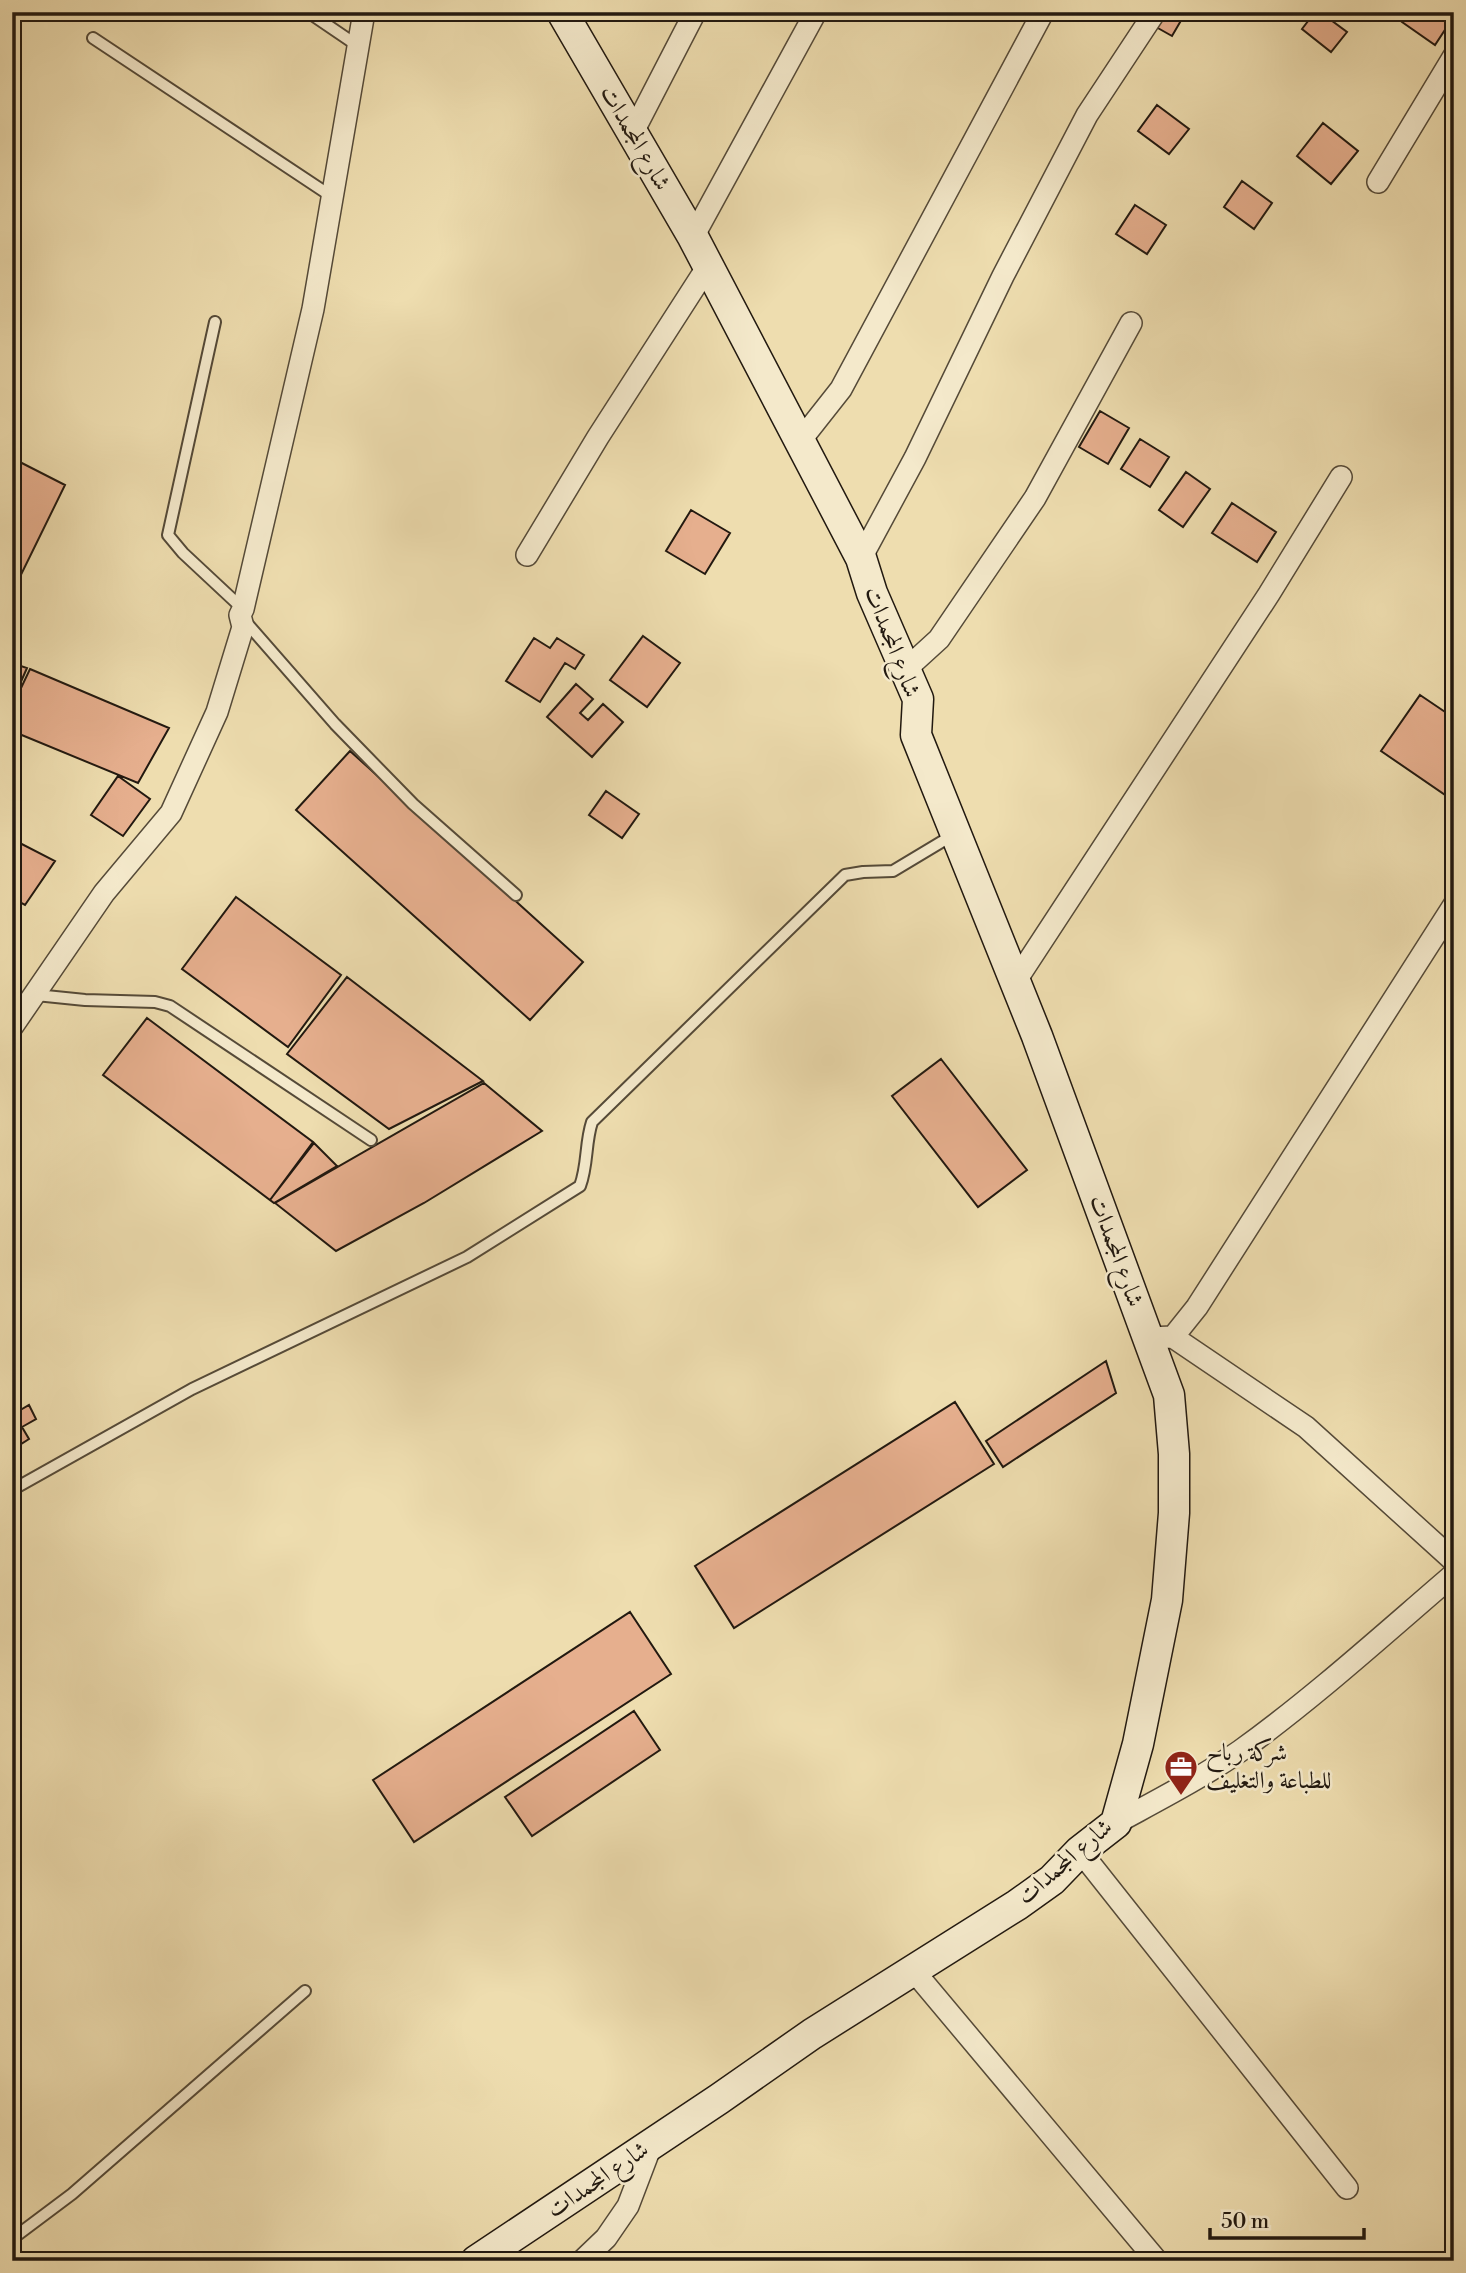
<svg xmlns="http://www.w3.org/2000/svg" width="1466" height="2273" font-family="'Libre Bodoni',Amiri,serif">
<style>
.building{fill:#e6af8e;stroke:#221910;stroke-width:2}
.lines{fill:none;stroke-linecap:round;stroke-linejoin:round}
.service-casing{stroke:#554a38;stroke-width:14}
.minor-casing{stroke:#554a38;stroke-width:24}
.secondary-casing{stroke:#221910;stroke-width:33}
.service{stroke:#f4e9cb;stroke-width:10}
.minor{stroke:#f4e9cb;stroke-width:21}
.secondary{stroke:#f4e9cb;stroke-width:30}
.labels{text-anchor:middle;dominant-baseline:central;stroke-width:5;stroke-linejoin:round;paint-order:stroke}
.street-label{font-size:24px;fill:#221910;stroke:#f4e9cb}
.poi-label{font-size:24px;fill:#221910;stroke:#f4e9cb;text-anchor:start}
</style>
<rect width="100%" height="100%" fill="#eeddaf"/>
<filter id="stains"><feTurbulence type="fractalNoise" baseFrequency=".00286" numOctaves="4"/><feColorMatrix values="0 0 0 0 .2 0 0 0 0 .09 0 0 0 0 .02 0 0 0 .5 -.17"/></filter>
<radialGradient id="worn" r=".72"><stop offset=".6" stop-color="#630" stop-opacity="0"/><stop offset="1" stop-color="#630" stop-opacity=".3"/></radialGradient>
<path class="building" d="M 1165,12 L 1186,12 L 1172,36 L 1156,27 Z
M 1315,12 L 1320,12 L 1347,32 L 1331,52 L 1302,29 Z
M 1408,12 L 1454,12 L 1454,16 L 1435,45 L 1402,22 Z
M 1157,105 L 1189,129 L 1169,154 L 1138,131 Z
M 1323,123 L 1358,151 L 1331,184 L 1297,156 Z
M 1242,181 L 1272,203 L 1254,229 L 1224,207 Z
M 1135,205 L 1166,225 L 1147,254 L 1116,234 Z
M 1100,411 L 1129,428 L 1108,464 L 1079,447 Z
M 1140,439 L 1169,457 L 1150,487 L 1121,469 Z
M 12,458 L 65,485 L 12,593 Z
M 1186,472 L 1210,489 L 1183,527 L 1159,510 Z
M 1232,503 L 1276,532 L 1257,562 L 1212,533 Z
M 691,510 L 730,533 L 705,574 L 666,551 Z
M 643,636 L 680,663 L 647,707 L 610,680 Z
M 534,638 L 550,648 L 557,638 L 584,655 L 575,669 L 565,663 L 540,702 L 506,681 Z
M 12,663 L 27,668 L 12,702 Z
M 30,669 L 169,728 L 138,783 L 12,731 L 12,707 Z
M 576,684 L 593,699 L 580,713 L 588,720 L 603,704 L 623,722 L 592,757 L 547,717 Z
M 1420,695 L 1454,718 L 1454,801 L 1381,751 Z
M 350,751 L 583,962 L 530,1020 L 296,810 Z
M 118,776 L 150,799 L 123,836 L 91,815 Z
M 606,791 L 639,814 L 622,838 L 589,815 Z
M 12,839 L 55,861 L 25,905 L 12,898 Z
M 236,897 L 341,975 L 288,1047 L 182,969 Z
M 347,977 L 483,1081 L 389,1129 L 287,1054 Z
M 147,1018 L 313,1142 L 270,1200 L 103,1075 Z
M 941,1059 L 1027,1170 L 978,1207 L 892,1096 Z
M 484,1083 L 542,1131 L 424,1203 L 336,1251 L 275,1203 Z
M 314,1143 L 337,1166 L 274,1203 L 270,1200 Z
M 1106,1361 L 1116,1393 L 1003,1467 L 986,1441 Z
M 955,1402 L 994,1464 L 734,1628 L 695,1566 Z
M 29,1405 L 36,1419 L 22,1427 L 29,1439 L 21,1444 L 12,1429 L 12,1415 Z
M 12,1432 L 20,1447 L 12,1452 Z
M 630,1612 L 671,1674 L 414,1842 L 373,1780 Z
M 634,1711 L 660,1750 L 532,1836 L 505,1797 Z"/>
<g class="lines">
<defs>
<path id="service" d="M 308,12 L 358,46
M 93,38 L 334,198
M 215,322 L 168,535 L 183,553 L 243,609
M 244,620 L 335,724 L 413,804 L 516,895
M 36,995 L 85,1000 L 155,1002 L 170,1006 L 371,1140
M 12,1490 L 192,1389 L 467,1257 L 580,1186 C 588,1165 585,1143 592,1122 L 845,875 L 863,872 L 893,871 L 953,835
M 12,2239 L 72,2194 L 305,1991"/>
<path id="minor" d="M 632,134 L 695,12
M 1378,182 L 1454,56
M 693,237 L 816,12
M 800,441 L 841,389 L 1043,12
M 527,555 L 598,437 L 708,266
M 861,558 L 915,458 L 1003,276 L 1087,115 L 1155,12
M 905,670 L 939,639 L 1035,498 L 1131,323
M 1015,982 L 1269,594 L 1341,477
M 12,1027 L 104,893 L 171,813 L 217,712 L 243,627 L 240,615 L 243,609 L 313,309 L 364,12
M 1173,1337 L 1306,1427 L 1454,1561
M 1148,1338 L 1173,1337 L 1197,1307 L 1454,905
M 1116,1823 C 1158,1800 1201,1778 1240,1751 C 1315,1697 1384,1634 1454,1574
M 1080,1851 L 1347,2188
M 913,1970 L 1157,2261
M 582,2261 L 606,2238 L 628,2206 L 652,2143"/>
<path id="secondary" d="M 476,2261 L 719,2099 L 812,2034 L 1017,1905 L 1052,1880 L 1080,1851 L 1116,1823 L 1138,1744 L 1167,1600 L 1174,1513 L 1174,1454 L 1169,1395 L 1037,1036 L 916,735 L 918,699 L 872,593 L 861,558 L 693,237 L 562,12"/>
</defs>
<use href="#service" class="service-casing"/>
<use href="#minor" class="minor-casing"/>
<use href="#secondary" class="secondary-casing"/>
<use href="#service" class="service"/>
<use href="#minor" class="minor"/>
<use href="#secondary" class="secondary"/>
</g>
<defs>
<symbol id="office-pin" viewBox="-11 -11 22 30"><path d="M0 17L-7.5 6A9.5 9.5 0 1 1 7.5 6Z" fill="#8f2418" stroke="#f4e9cb"/><path d="M-6-3h4V-5.5h4V-3h4V5H-6ZM-1-4.5V-3h2v-1.5ZM-6 0V1H6V0Z" fill="#fff"/></symbol>
</defs>
<g fill-rule="evenodd">
<use href="#office-pin" x="1162" y="1748" width="38" height="52"/>
</g>
<g class="labels">
<g class="street-label">
<text transform="translate(635 138) rotate(60)">شارع المجمدات</text>
<text transform="translate(892 642) rotate(69)">شارع المجمدات</text>
<text transform="translate(1116 1251) rotate(70)">شارع المجمدات</text>
<text transform="translate(1065 1862) rotate(-41)">شارع المجمدات</text>
<text transform="translate(598 2180) rotate(-34)">شارع المجمدات</text>
</g>
<g class="poi-label">
<text x="1206" y="1753">شركة رباح<tspan x="1206" dy="28">للطباعة والتغليف</tspan></text>
</g>
</g>
<rect width="1466" height="2273" fill="none" stroke="#eeddaf" stroke-width="42"/>
<rect x="14" y="14" width="1438" height="2245" fill="none" stroke="#221910" stroke-width="3.5"/>
<rect x="21" y="21" width="1424" height="2231" fill="none" stroke="#221910" stroke-width="2"/>
<path d="M1210 2228v10h154v-10" fill="none" stroke="#221910" stroke-width="3.5"/>
<text x="1221" y="2228" font-size="21" fill="#221910" stroke="#f4e9cb" stroke-width="5" paint-order="stroke">50 m</text>
<rect width="100%" height="100%" filter="url(#stains)"/>
<rect width="100%" height="100%" fill="url(#worn)"/>
</svg>
